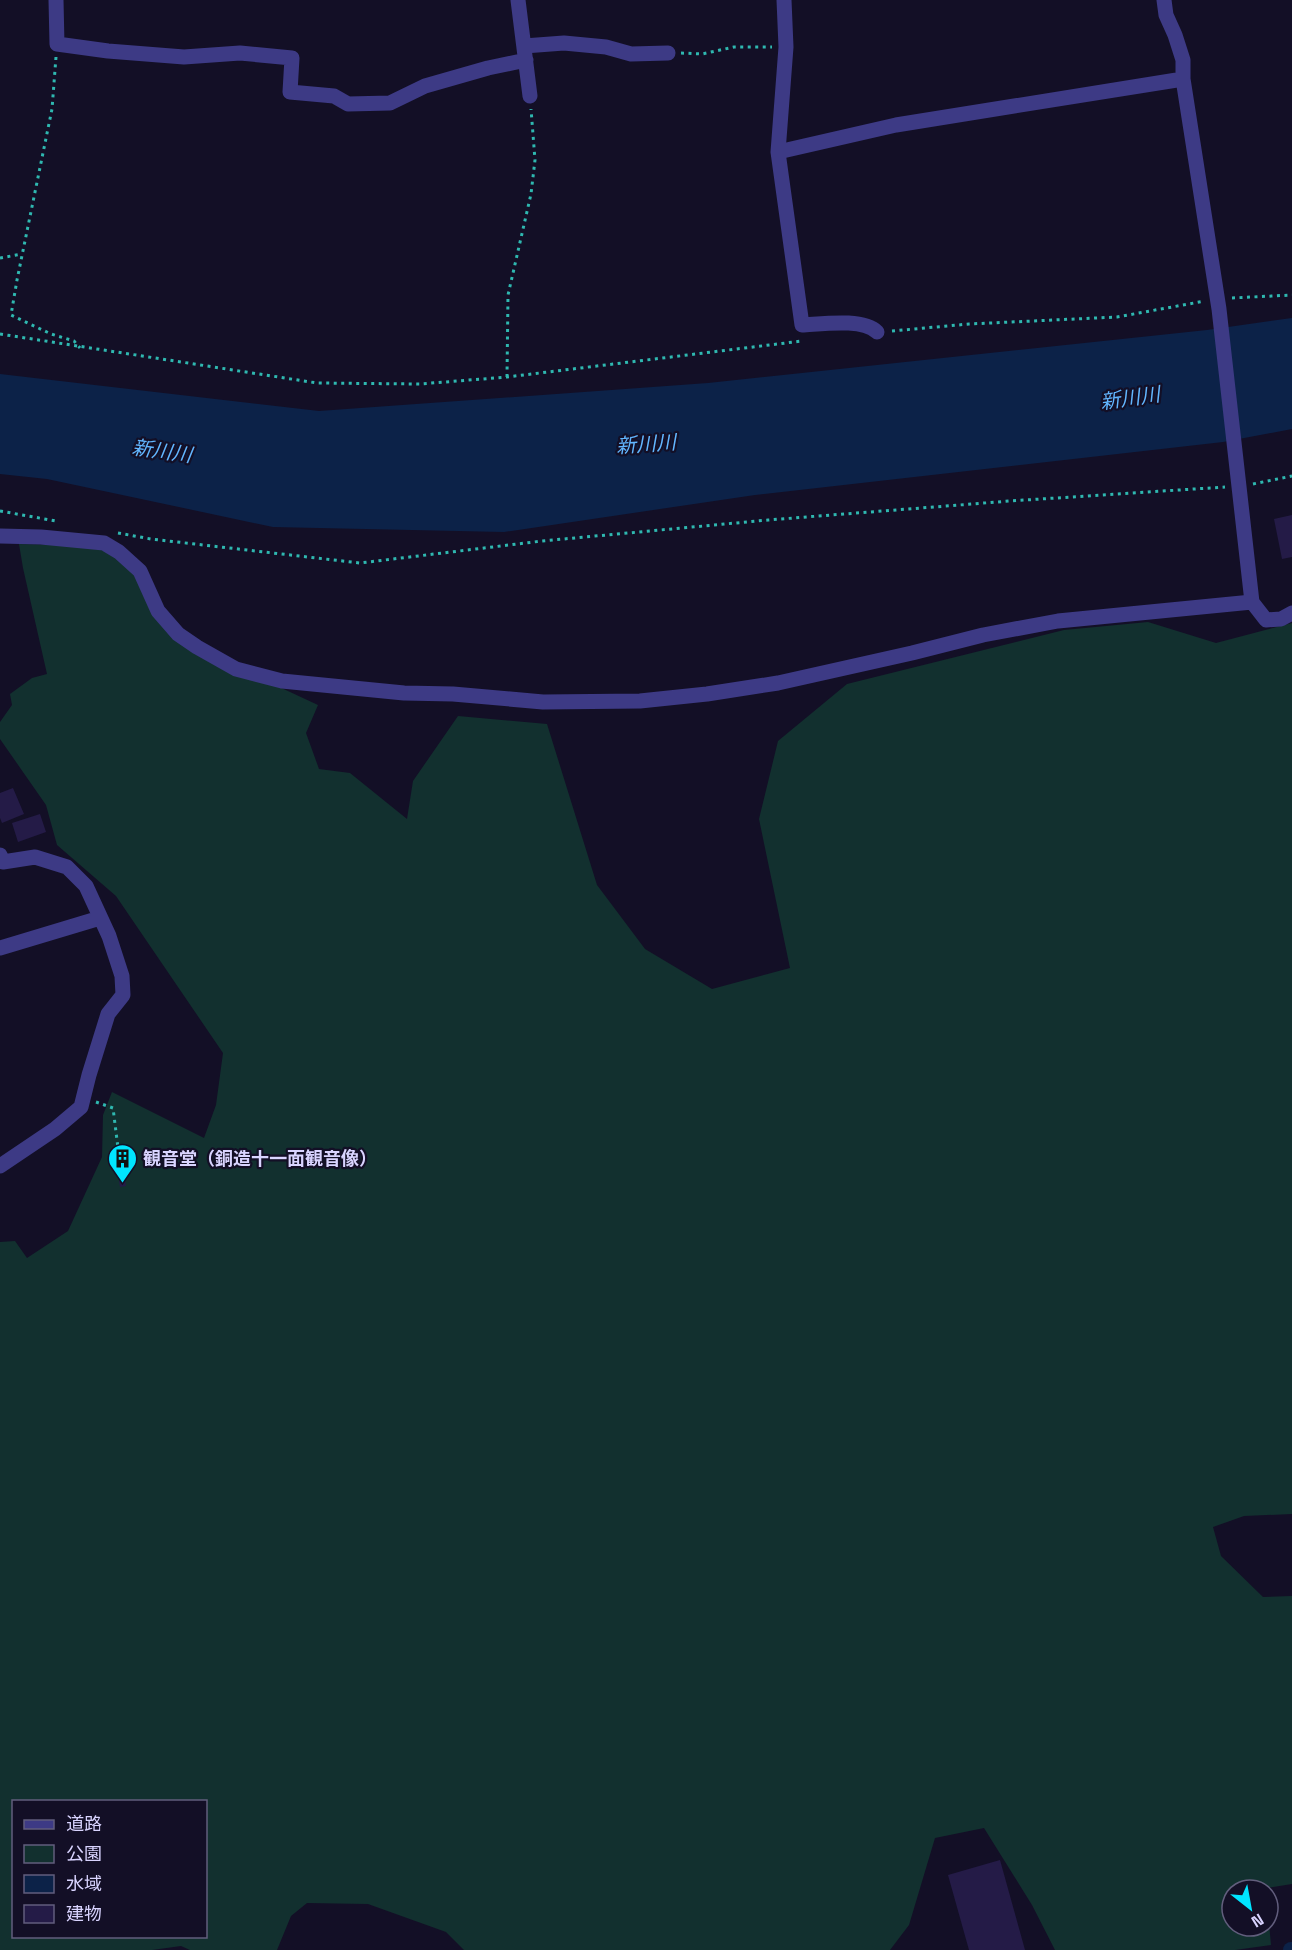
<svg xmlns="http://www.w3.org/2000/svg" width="1292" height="1950" font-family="'Space Grotesk','Noto Sans JP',sans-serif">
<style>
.green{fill:#12302f;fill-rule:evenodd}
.water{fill:#0c2248}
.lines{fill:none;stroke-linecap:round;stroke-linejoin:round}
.canal{stroke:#0c2248;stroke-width:16}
.building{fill:#241b47}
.path{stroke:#2fb8b0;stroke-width:3;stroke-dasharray:3 4.5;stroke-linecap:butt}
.street{stroke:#3d3a85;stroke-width:15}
.labels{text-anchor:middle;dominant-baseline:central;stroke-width:4.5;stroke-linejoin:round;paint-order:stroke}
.poi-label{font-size:18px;font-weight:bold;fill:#d9d4ff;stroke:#130f26;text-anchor:start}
.water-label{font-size:20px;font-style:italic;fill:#62b6ff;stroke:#130f26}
</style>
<rect width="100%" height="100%" fill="#130f26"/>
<path class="green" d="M 19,544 L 103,546 L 136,573 L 193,647 L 318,705 L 306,733 L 319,769 L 350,773 L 407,819 L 413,781 L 458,716 L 547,724 L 597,885 L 645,949 L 712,989 L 790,968 L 759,819 L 778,741 L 847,684 L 1064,630 L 1148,622 L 1216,643 L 1292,623 L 1292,1514 L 1244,1516 L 1213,1527 L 1221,1556 L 1263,1597 L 1292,1596 L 1292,1884 L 1266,1888 L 1266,1890 L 1232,1890 L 1232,1926 L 1268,1926 L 1268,1912 L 1271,1945 L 1235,1950 L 1055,1950 L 1032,1905 L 984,1828 L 935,1838 L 909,1925 L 890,1950 L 464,1950 L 446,1932 L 368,1904 L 307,1903 L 291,1916 L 277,1950 L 190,1950 L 181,1946 L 152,1950 L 0,1950 L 0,1242 L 15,1241 L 27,1258 L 68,1231 L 102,1157 L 103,1115 L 112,1092 L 204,1138 L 216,1105 L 223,1053 L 116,896 L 57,845 L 46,805 L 0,739 L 0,722 L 12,705 L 10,694 L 32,678 L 47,674 L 23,568 ZM 14,1802 L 206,1802 L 206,1936 L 14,1936 Z"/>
<path class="water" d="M 1292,318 L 1292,429 L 1223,442 L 755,495 L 504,532 L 273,527 L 47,479 L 0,474 L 0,374 L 319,411 L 708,383 L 1207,330 Z"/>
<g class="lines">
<path class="canal" d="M 1291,1950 L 1292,1950"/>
</g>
<path class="building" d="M 1292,515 L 1292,557 L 1282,559 L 1274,519 Z
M 13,788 L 24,814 L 2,823 L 0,818 L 0,793 Z
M 40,814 L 46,832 L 18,842 L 12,823 Z
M 125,1180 L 126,1186 L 120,1187 L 119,1181 Z
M 1000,1860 L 1025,1950 L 969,1950 L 948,1875 Z"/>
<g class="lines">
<path class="path" d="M 681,53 L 702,54 L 734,47 L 772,47
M 56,57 L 52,109 L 17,280 L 11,315 L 51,334 L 74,341 L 80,348
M 0,258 L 22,254
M 1232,298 L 1292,295
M 892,331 L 969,324 L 1117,317 L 1205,301
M 0,334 L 317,383 L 420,384 L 507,377 L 802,341
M 507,377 L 508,295 L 531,194 L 535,160 L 531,109
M 1253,484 L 1292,476
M 0,511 L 56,521
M 118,533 L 151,539 L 360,563 L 542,541 L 768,520 L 1010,501 L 1225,487
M 96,1102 L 113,1108 L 122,1180"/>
<path class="street" d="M 56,0 L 57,44 L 108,51 L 184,57 L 240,53 L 292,58 L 290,92 L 334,96 L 348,104 L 390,103 L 425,86 L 488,68 L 526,60
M 518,0 L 530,96
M 1164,0 L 1166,15 L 1175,35 L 1183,60 L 1183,79 L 1219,309 L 1252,602 L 1266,620 L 1281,619 L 1292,613
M 524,46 L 564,43 L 606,47 L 631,54 L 668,53
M 778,152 L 786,47 L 784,0
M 877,332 C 863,318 822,324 802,325 L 778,152 L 896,125 L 1183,79
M 0,536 L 41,537 L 104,543 L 119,552 L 140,571 L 158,611 L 178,634 L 197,647 L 236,669 L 282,681 L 404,693 L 453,694 L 543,702 L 640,701 L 707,694 L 778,683 L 912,653 L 983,635 L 1058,621 L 1252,602
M 0,855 L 3,862 L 35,857 L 67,867 L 86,886 L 109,936 L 122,976 L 123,995 L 108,1014 L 89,1075 L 81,1107 L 55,1129 L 0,1166
M 0,948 L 100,918"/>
</g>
<defs>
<symbol id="building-pin" viewBox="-11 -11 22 30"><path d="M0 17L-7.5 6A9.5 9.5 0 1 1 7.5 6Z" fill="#00e5ff" stroke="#130f26"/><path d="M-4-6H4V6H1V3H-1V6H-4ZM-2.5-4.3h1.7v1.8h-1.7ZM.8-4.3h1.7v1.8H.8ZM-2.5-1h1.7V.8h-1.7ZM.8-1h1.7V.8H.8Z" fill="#111"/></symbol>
</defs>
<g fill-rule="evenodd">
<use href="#building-pin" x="106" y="1142" width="33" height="45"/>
</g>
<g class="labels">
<g class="poi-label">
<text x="143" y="1158">観音堂（銅造十一面観音像）</text>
</g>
<g class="water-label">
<text transform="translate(1130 398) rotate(-8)">新川川</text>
<text transform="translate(646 444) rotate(-4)">新川川</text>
<text transform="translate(162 451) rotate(8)">新川川</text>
</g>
</g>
<rect x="12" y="1800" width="195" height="138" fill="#130f26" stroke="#625e7d" stroke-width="1.5"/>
<rect x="24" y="1820" width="30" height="9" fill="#3d3a85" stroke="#625e7d" stroke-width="1.5"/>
<text x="66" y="1830" font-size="18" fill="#d9d4ff">道路</text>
<rect x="24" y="1845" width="30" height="18" fill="#12302f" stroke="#625e7d" stroke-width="1.5"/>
<text x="66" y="1860" font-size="18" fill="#d9d4ff">公園</text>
<rect x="24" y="1875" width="30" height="18" fill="#0c2248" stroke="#625e7d" stroke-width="1.5"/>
<text x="66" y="1890" font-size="18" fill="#d9d4ff">水域</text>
<rect x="24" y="1905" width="30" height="18" fill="#241b47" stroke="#625e7d" stroke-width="1.5"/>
<text x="66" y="1920" font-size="18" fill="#d9d4ff">建物</text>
<g transform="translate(1250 1908) rotate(149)"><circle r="28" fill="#130f26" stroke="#625e7d" stroke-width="1.5"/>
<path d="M0-4.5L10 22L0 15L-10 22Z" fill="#00e5ff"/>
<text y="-9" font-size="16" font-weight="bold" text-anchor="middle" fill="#d9d4ff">N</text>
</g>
</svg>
